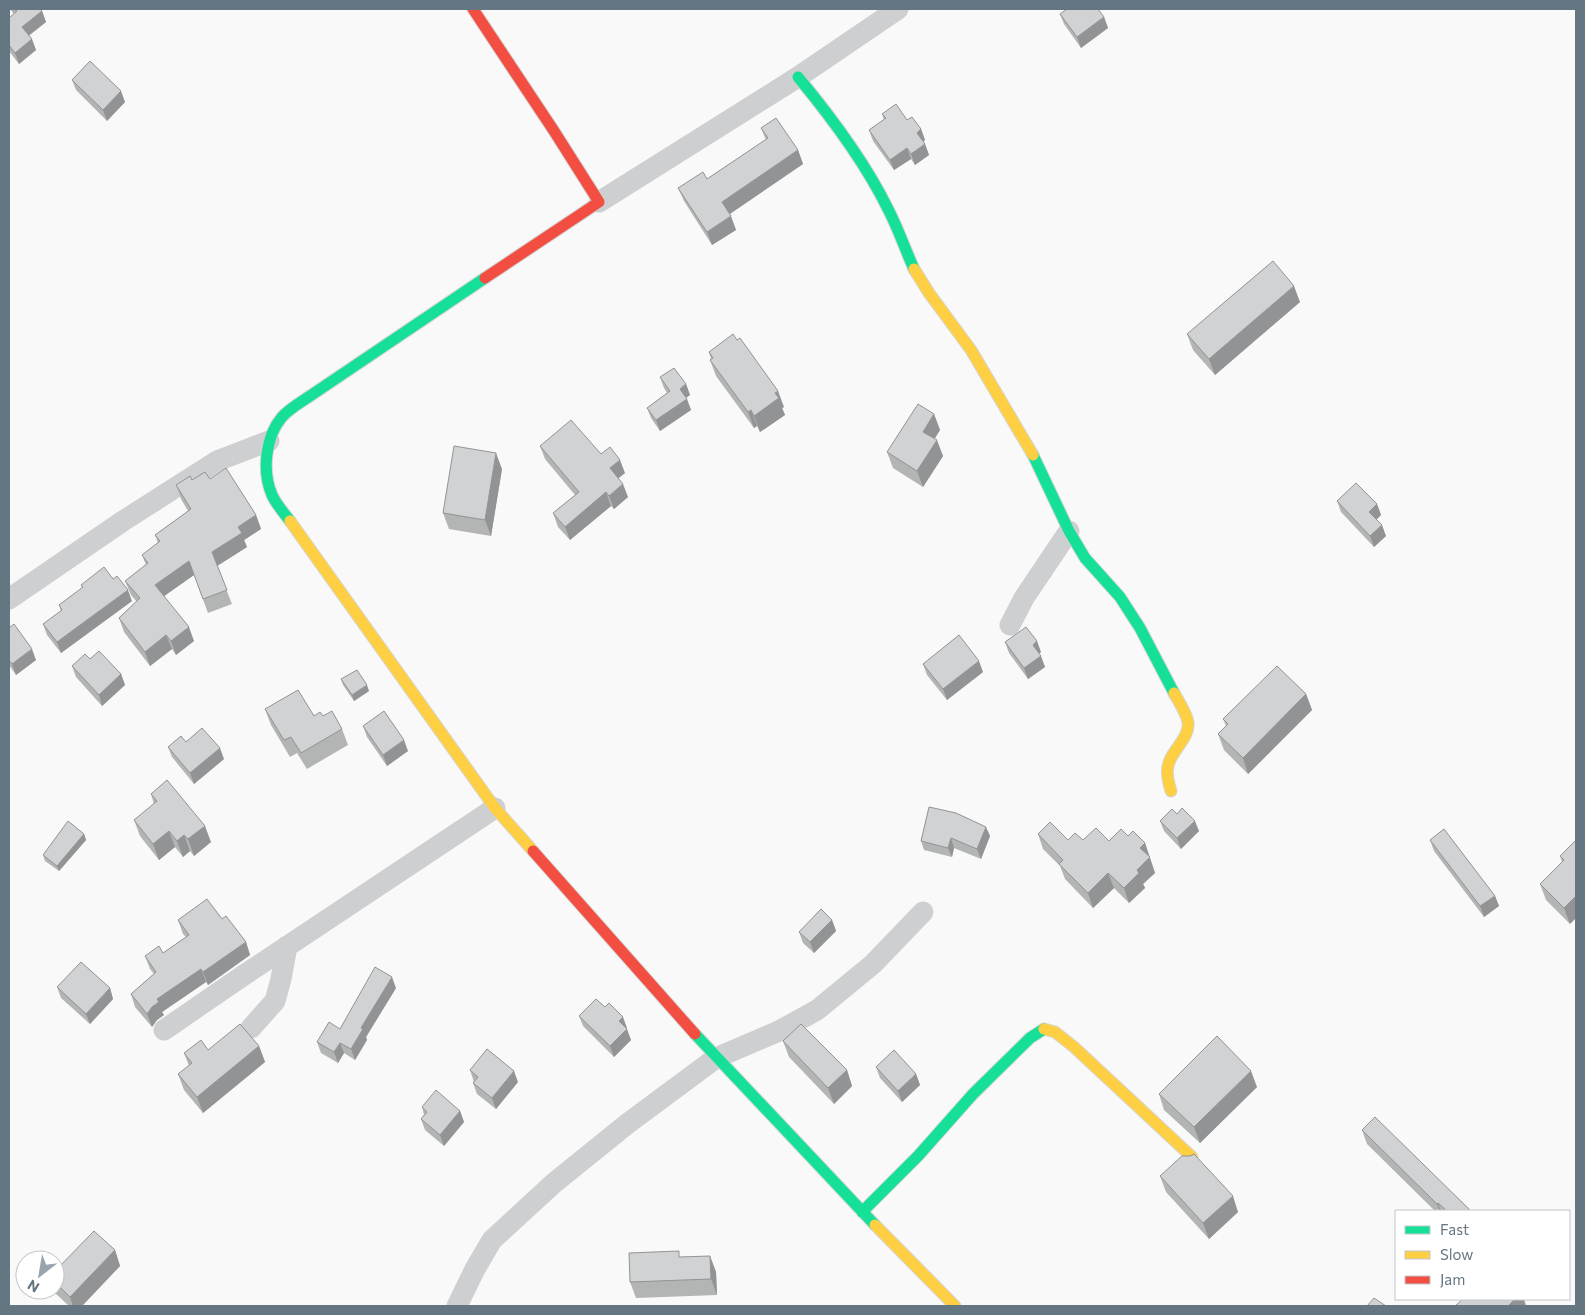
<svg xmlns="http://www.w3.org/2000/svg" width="1585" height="1315" font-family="Commissioner,sans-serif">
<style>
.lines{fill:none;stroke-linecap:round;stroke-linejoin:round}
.fast-casing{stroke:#d5d6d7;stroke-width:13}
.slow-casing{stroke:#d5d6d7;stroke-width:13}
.jam-casing{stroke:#d5d6d7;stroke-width:13}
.street{stroke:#cecfd0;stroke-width:21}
.fast{stroke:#16e098;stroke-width:11}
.slow{stroke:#ffcf43;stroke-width:11}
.jam{stroke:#f24e42;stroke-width:11}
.wall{fill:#b3b5b5}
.shaded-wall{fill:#929394}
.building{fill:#d0d2d3;stroke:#929394}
</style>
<rect width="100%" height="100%" fill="#f9f9f9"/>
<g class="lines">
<defs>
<path id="fast" d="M 798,77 C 832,118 865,162 888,209 C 898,228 905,249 914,269
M 1033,455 L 1069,531 L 1085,558 L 1120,597 L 1140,628 L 1174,693
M 290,521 C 284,513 276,504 272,495 C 262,472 265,437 282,417 C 289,409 301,402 310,396 L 485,278
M 695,1034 L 875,1225
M 862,1212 L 918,1156 L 973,1094 L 1030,1038 L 1044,1029"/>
<path id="slow" d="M 914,269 L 929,293 L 971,350 L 1033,455
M 290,521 L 495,808 L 533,851
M 1171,791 C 1168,781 1165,770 1170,760 C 1175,748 1190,736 1188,722 C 1186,712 1179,702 1174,693
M 1044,1029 L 1055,1032 L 1074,1047 L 1192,1157
M 875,1225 L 955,1306"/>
<path id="jam" d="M 473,9 L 554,131 L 599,202 L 485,278
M 533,851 L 695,1034"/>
</defs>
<use href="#fast" class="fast-casing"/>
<use href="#slow" class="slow-casing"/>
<use href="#jam" class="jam-casing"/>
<path class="street" d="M 599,202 L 798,77 L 898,9
M 9,599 L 123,521 L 217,461 L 269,441
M 1010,625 L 1024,598 L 1069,531
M 251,1028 L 275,1001 L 281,979 L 287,946
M 164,1030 L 244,975 L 495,808
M 457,1306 L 475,1269 L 492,1240 L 554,1183 L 627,1124 L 716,1058 L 779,1031 L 817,1010 L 873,964 L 923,912"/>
<use href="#fast" class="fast"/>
<use href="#slow" class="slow"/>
<use href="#jam" class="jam"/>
</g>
<path class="wall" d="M 10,9 L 40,9 L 42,11 L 46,22 L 29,35 L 36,50 L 19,64 L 9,51 L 9,18 L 14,14 Z
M 1060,14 L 1104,17 L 1108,28 L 1081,48 L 1064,24 Z
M 72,80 L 125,102 L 107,121 L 76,90 Z
M 882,114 L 907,120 L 921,129 L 925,140 L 923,142 L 925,144 L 929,155 L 915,165 L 911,159 L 894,170 L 873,141 L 869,130 L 884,120 Z
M 761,128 L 798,150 L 803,164 L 729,214 L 736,230 L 712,245 L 684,201 L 678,188 L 707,179 L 766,140 Z
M 1300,302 L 1215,375 L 1193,350 L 1187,334 Z
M 709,352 L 784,407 L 782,408 L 785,415 L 760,432 L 757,426 L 754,428 L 716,376 L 710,360 L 711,359 Z
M 660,377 L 686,384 L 690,395 L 686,398 L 691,410 L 660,431 L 651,418 L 647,408 L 667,393 L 664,388 Z
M 934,414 L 940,430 L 934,439 L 943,456 L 923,487 L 893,468 L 887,452 Z
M 540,446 L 601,454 L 625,473 L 618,478 L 628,497 L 614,509 L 611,506 L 570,540 L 558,527 L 553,513 L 575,495 L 545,459 Z
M 502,469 L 491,536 L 449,529 L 443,513 Z
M 210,479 L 256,515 L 261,529 L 244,540 L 247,547 L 217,566 L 232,604 L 208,613 L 194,575 L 164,596 L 194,641 L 176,655 L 172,649 L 150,666 L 124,632 L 119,618 L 137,602 L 131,595 L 125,581 L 146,565 L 142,555 L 158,543 L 155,535 L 188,511 L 181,499 L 176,485 L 192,480 Z
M 1337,501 L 1377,504 L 1381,515 L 1376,520 L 1386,536 L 1374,547 L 1341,512 Z
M 81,585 L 132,601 L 61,653 L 47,635 L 43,624 L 61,611 L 59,605 L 82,588 Z
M 9,628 L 36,660 L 16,675 L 9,665 Z
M 1005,642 L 1041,652 L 1039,653 L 1045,667 L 1028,679 L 1009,653 Z
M 90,659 L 121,674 L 125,685 L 102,706 L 76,677 L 72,666 Z
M 923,664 L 983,672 L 947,700 L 927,675 Z
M 341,679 L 369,691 L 354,701 L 343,685 Z
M 1306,694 L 1312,710 L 1248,774 L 1224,750 L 1218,734 L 1226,726 L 1223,719 Z
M 265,709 L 314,716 L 323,716 L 342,729 L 348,745 L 307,769 L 297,753 L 290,757 L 271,725 Z
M 363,726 L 408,751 L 387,766 L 367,737 Z
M 186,742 L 224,759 L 194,784 L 172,757 L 168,747 Z
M 151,794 L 211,842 L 194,856 L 190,851 L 183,857 L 175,847 L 159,860 L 140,836 L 134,820 L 154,804 Z
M 929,807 L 990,836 L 981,859 L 954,848 L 952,857 L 924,850 L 921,841 Z
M 1177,814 L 1199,831 L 1181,849 L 1164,831 L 1160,821 Z
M 84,834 L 86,840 L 59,871 L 45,861 L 43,855 Z
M 1038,834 L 1068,840 L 1109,841 L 1128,836 L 1145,843 L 1155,873 L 1143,884 L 1145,888 L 1129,903 L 1114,888 L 1093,908 L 1065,879 L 1060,866 L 1043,849 Z
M 1430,840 L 1495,896 L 1499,906 L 1484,917 L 1434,851 Z
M 1576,840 L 1570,924 L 1546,900 L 1540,884 L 1562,862 L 1560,856 Z
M 222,919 L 246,942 L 250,955 L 208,985 L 206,982 L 162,1012 L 164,1015 L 157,1020 L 152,1027 L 135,1007 L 131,994 L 154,974 L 150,969 L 145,956 L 163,953 L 186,937 L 183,934 L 178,920 Z
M 832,920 L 836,931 L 814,953 L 803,943 L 799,932 Z
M 57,987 L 110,988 L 113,999 L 90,1024 L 61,998 Z
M 396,988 L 366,1037 L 367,1040 L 355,1060 L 344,1053 L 338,1063 L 321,1053 L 317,1042 L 340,1029 Z
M 579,1016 L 627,1028 L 626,1029 L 631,1040 L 614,1057 L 583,1026 Z
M 783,1041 L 847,1070 L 852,1086 L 834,1104 L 789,1057 Z
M 259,1046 L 265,1062 L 203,1113 L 184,1090 L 178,1074 L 189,1066 L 184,1053 L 208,1050 Z
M 876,1067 L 916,1074 L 920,1085 L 902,1102 L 880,1078 Z
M 470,1070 L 518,1082 L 496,1109 L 477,1094 L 473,1083 L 474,1082 Z
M 1257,1087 L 1200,1143 L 1164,1110 L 1159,1094 Z
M 422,1107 L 460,1111 L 464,1122 L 444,1146 L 425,1130 L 421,1119 L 424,1115 Z
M 1362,1130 L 1471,1211 L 1435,1211 L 1367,1144 Z
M 1160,1176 L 1238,1212 L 1209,1239 L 1166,1192 Z
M 115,1250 L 120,1266 L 82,1306 L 69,1306 L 55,1293 L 54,1290 L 55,1290 L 55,1271 Z
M 710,1256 L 716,1272 L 717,1295 L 636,1298 L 630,1282 Z"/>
<path class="shaded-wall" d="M 42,11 L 46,22 L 26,38 L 22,27 Z
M 1104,17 L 1108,28 L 1081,48 L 1077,37 Z
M 32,39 L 36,50 L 19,64 L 15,53 Z
M 121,91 L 125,102 L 107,121 L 103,110 Z
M 921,129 L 925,140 L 920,143 L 917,133 Z
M 925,144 L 929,155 L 915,165 L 911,154 Z
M 907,148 L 911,159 L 894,170 L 890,160 Z
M 798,150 L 803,164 L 727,216 L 722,202 Z
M 731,216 L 736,230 L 712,245 L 707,232 Z
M 1294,286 L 1300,302 L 1215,375 L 1209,359 Z
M 686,384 L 690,395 L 684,399 L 680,389 Z
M 778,391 L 784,407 L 782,408 L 785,415 L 760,432 L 754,416 L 775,393 Z
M 687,399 L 691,410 L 660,431 L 656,420 Z
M 751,410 L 757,426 L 754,428 L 748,412 Z
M 934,414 L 940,430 L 929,448 L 923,432 Z
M 937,440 L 943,456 L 923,487 L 917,471 Z
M 496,453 L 502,469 L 491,536 L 485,520 Z
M 620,460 L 625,473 L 615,481 L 610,468 Z
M 623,484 L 628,497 L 614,509 L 609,496 Z
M 606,492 L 611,506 L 570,540 L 565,527 Z
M 1377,504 L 1381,515 L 1373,523 L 1369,512 Z
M 256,515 L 261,529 L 244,540 L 247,547 L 217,566 L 212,552 L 238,527 Z
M 1382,525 L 1386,536 L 1374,547 L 1370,536 Z
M 189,561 L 194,575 L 160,599 L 155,585 Z
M 128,590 L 132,601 L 61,653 L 57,642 Z
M 189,627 L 194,641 L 176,655 L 171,641 Z
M 166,635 L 172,649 L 150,666 L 145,652 Z
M 1037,641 L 1041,652 L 1037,655 L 1033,645 Z
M 32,649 L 36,660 L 16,675 L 12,664 Z
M 1041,656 L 1045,667 L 1028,679 L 1024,668 Z
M 979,661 L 983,672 L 947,700 L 943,689 Z
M 121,674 L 125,685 L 102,706 L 99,695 Z
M 367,685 L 369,691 L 354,701 L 352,695 Z
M 1306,694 L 1312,710 L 1248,774 L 1243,758 Z
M 404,740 L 408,751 L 387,766 L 383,755 Z
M 220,748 L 224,759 L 194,784 L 190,773 Z
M 1195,821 L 1199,831 L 1181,849 L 1177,838 Z
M 205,826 L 211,842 L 194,856 L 188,839 Z
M 986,827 L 990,836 L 981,859 L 977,849 Z
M 169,831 L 175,847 L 159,860 L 153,844 Z
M 84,834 L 86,840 L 59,871 L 57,866 Z
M 184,835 L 190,851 L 183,857 L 177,841 Z
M 951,838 L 954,848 L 952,857 L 948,848 Z
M 1145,843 L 1155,873 L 1143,884 L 1145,888 L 1129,903 L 1124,888 L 1140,848 Z
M 1108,873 L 1114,888 L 1093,908 L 1088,893 Z
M 1495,896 L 1499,906 L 1484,917 L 1480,906 Z
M 1576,896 L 1576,918 L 1570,924 L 1564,908 Z
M 832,920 L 836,931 L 814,953 L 810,942 Z
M 246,942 L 250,955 L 208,985 L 203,972 Z
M 201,969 L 206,982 L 162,1012 L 164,1015 L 157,1020 L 152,1027 L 147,1014 L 157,999 Z
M 392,977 L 396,988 L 366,1037 L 367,1040 L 355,1060 L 351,1049 L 361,1028 Z
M 110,988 L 113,999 L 90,1024 L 86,1014 Z
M 623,1017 L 627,1028 L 623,1032 L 619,1021 Z
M 627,1029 L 631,1040 L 614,1057 L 610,1046 Z
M 340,1043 L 344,1053 L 338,1063 L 334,1052 Z
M 259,1046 L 265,1062 L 203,1113 L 197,1097 Z
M 847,1070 L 852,1086 L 834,1104 L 828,1088 Z
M 514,1071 L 518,1082 L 496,1109 L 492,1098 Z
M 1251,1071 L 1257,1087 L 1200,1143 L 1194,1127 Z
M 916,1074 L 920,1085 L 902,1102 L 898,1091 Z
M 460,1111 L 464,1122 L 444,1146 L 440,1135 Z
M 1233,1196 L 1238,1212 L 1209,1239 L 1203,1223 Z
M 1438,1203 L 1441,1211 L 1440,1211 L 1437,1204 Z
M 115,1250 L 120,1266 L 82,1306 L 73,1306 L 70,1297 Z
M 710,1256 L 716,1272 L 717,1295 L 711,1279 Z
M 1515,1299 L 1524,1299 L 1526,1306 L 1508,1306 Z"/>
<path class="building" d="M 14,9 L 40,9 L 42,11 L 22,27 L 32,39 L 15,53 L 9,45 L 9,18 L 17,11 Z
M 1067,9 L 1098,9 L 1104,17 L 1077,37 L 1060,14 Z
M 90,61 L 121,91 L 103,110 L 72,80 Z
M 896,104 L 907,120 L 912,117 L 921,129 L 917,133 L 925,144 L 911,154 L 907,148 L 890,160 L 869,130 L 886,118 L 882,114 Z
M 776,118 L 798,150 L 722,202 L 731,216 L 707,232 L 678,188 L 703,172 L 707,179 L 768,138 L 761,128 Z
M 1273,261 L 1294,286 L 1209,359 L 1187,334 Z
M 733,334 L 737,340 L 740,338 L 778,391 L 775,393 L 779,398 L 754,416 L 751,410 L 748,412 L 710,360 L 713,358 L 709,352 Z
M 674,368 L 686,384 L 680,389 L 687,399 L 656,420 L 647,408 L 670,391 L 660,377 Z
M 918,404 L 934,414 L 923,432 L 937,440 L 917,471 L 887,452 Z
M 571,420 L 601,454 L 610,447 L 620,460 L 610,468 L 623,484 L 609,496 L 606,492 L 565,527 L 553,513 L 579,492 L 540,446 Z
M 454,446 L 496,453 L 485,520 L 443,513 Z
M 226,468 L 256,515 L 238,527 L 242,533 L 212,552 L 227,590 L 203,599 L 189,561 L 155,585 L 189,627 L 171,641 L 166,635 L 145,652 L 119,618 L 140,598 L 125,581 L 148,563 L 142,555 L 160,541 L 155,535 L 191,509 L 176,485 L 190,476 L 192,480 L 205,472 L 210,479 Z
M 1356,483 L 1377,504 L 1369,512 L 1382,525 L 1370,536 L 1337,501 Z
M 104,567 L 113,579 L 117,576 L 128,590 L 57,642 L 43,624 L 62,610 L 59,605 L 83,587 L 81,585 Z
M 14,624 L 32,649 L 12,664 L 9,660 L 9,628 Z
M 1026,627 L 1037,641 L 1033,645 L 1041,656 L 1024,668 L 1005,642 Z
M 959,635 L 979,661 L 943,689 L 923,664 Z
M 99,651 L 121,674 L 99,695 L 72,666 L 85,654 L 90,659 Z
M 1277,666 L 1306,694 L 1243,758 L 1218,734 L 1228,724 L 1223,719 Z
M 357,670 L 367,685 L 352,695 L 341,679 Z
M 298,690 L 314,716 L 320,712 L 323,716 L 332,711 L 342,729 L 301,753 L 291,737 L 284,740 L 265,709 Z
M 384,711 L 404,740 L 383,755 L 363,726 Z
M 202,728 L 220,748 L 190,773 L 168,747 L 181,736 L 186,742 Z
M 167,780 L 205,826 L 188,839 L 184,835 L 177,841 L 169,831 L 153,844 L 134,820 L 157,801 L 151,794 Z
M 929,807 L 956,813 L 986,827 L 977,849 L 951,838 L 948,848 L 921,841 Z
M 1182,808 L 1195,821 L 1177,838 L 1160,821 L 1172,809 L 1177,814 Z
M 68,821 L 84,834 L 57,866 L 43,855 Z
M 1050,822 L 1068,840 L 1075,833 L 1083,840 L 1096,828 L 1109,841 L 1121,829 L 1128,836 L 1133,831 L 1145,843 L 1140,848 L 1150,857 L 1137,870 L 1139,873 L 1124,888 L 1108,873 L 1088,893 L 1059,864 L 1063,860 L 1038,834 Z
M 1444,829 L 1495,896 L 1480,906 L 1430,840 Z
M 1576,840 L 1576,896 L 1564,908 L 1540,884 L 1564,860 L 1560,856 Z
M 207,899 L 222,919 L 226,916 L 246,942 L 203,972 L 201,969 L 157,999 L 159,1002 L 152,1007 L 147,1014 L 131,994 L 156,972 L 145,956 L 159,946 L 163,953 L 189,935 L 178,920 Z
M 821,909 L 832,920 L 810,942 L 799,932 Z
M 81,962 L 110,988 L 86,1014 L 57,987 Z
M 375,967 L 392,977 L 361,1028 L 363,1029 L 351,1049 L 340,1043 L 334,1052 L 317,1042 L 329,1022 L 340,1029 Z
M 596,999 L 605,1007 L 609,1003 L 623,1017 L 619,1021 L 627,1029 L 610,1046 L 579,1016 Z
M 240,1024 L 259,1046 L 197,1097 L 178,1074 L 192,1063 L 184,1053 L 201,1040 L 208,1050 Z
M 801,1024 L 847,1070 L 828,1088 L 783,1041 Z
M 1217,1036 L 1251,1071 L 1194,1127 L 1159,1094 Z
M 487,1049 L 514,1071 L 492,1098 L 473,1083 L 478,1077 L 470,1070 Z
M 894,1050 L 916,1074 L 898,1091 L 876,1067 Z
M 436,1090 L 460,1111 L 440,1135 L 421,1119 L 427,1112 L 422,1107 Z
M 1375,1117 L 1471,1211 L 1447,1211 L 1438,1203 L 1437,1204 L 1362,1130 Z
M 1194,1154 L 1233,1196 L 1203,1223 L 1160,1176 L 1182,1156 L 1190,1156 Z
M 94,1231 L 115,1250 L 70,1297 L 55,1282 L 55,1271 Z
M 679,1251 L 679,1257 L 710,1256 L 711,1279 L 630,1282 L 629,1253 Z
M 1374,1298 L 1386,1306 L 1367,1306 Z
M 1463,1299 L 1515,1299 L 1508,1306 L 1455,1306 Z"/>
<rect width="1585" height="1315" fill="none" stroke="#657683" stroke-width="20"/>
<rect x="1395" y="1210" width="175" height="90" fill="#ffffff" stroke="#c1c8cd"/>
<rect x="1405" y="1226" width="25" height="8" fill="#16e098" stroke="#c1c8cd"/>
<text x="1440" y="1235" font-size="15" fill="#657683">Fast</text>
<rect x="1405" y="1251" width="25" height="8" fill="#ffcf43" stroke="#c1c8cd"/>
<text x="1440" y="1260" font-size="15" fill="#657683">Slow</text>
<rect x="1405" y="1276" width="25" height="8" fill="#f24e42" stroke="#c1c8cd"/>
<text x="1440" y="1285" font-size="15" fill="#657683">Jam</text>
<g transform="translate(40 1275) rotate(211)"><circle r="24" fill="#ffffff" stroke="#c1c8cd"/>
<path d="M0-4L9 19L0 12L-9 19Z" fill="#99a4ac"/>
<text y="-8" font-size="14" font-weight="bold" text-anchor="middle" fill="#657683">N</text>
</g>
</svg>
